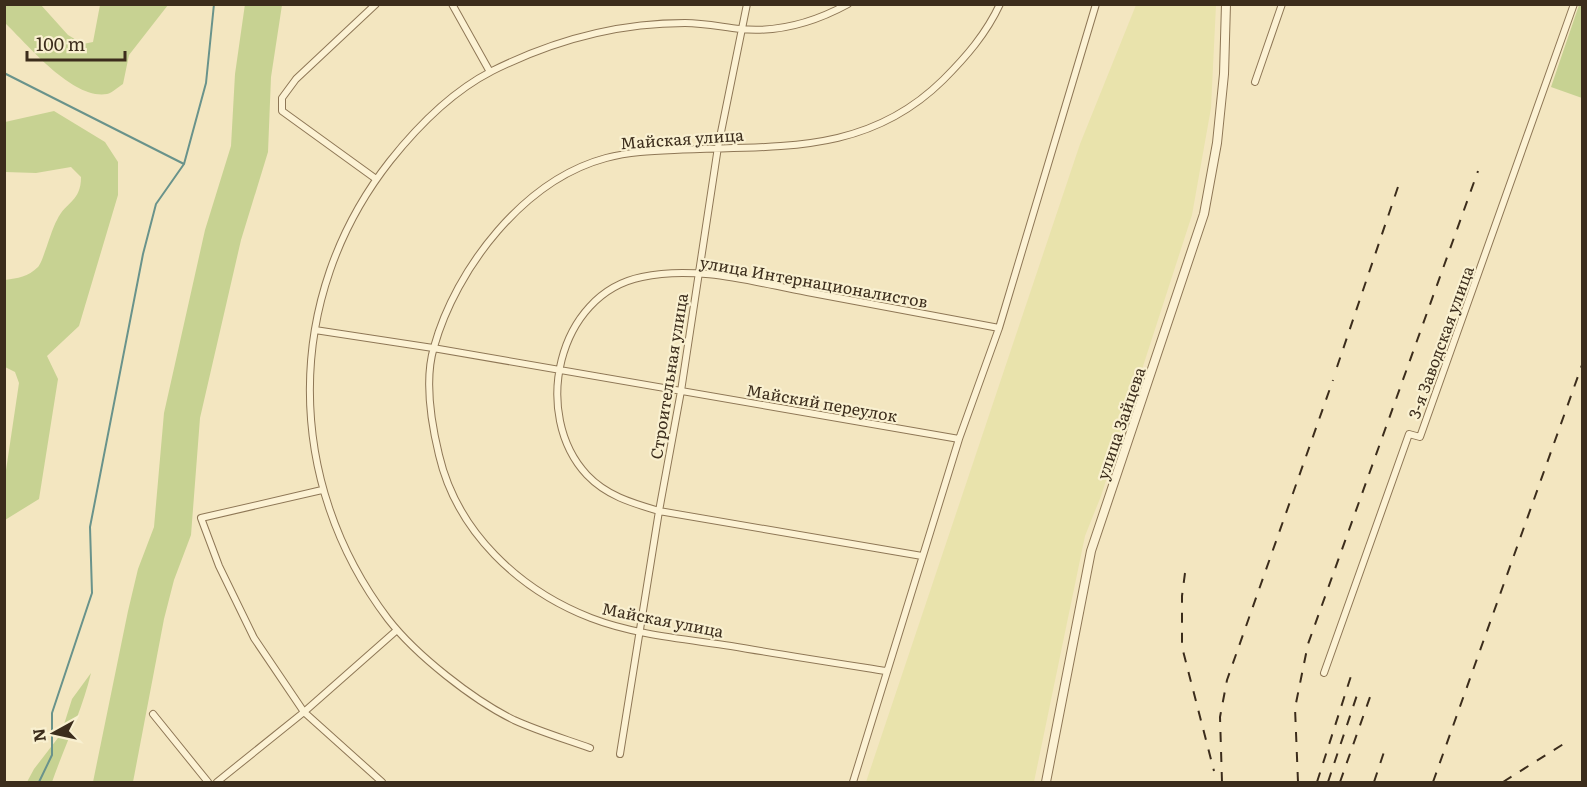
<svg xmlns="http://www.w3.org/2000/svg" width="1587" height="787" font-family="Literata,serif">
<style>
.farmland{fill:#e9e3ac}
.green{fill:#c7d292}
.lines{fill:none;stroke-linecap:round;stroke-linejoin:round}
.stream{stroke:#69938b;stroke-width:2}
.minor-casing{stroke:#8e7756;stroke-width:8}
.tertiary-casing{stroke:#8e7756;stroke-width:10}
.minor{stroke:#fcf2d4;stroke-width:6}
.tertiary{stroke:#fcf2d4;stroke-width:8}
.rail{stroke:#3c2d1c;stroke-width:2;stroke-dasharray:10 10;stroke-linecap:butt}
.labels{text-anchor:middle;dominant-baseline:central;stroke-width:4.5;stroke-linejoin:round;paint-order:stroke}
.street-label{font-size:16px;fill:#3c2d1c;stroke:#f9f0d0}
</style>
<rect width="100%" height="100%" fill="#f3e6c0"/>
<path class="farmland" d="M 1136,5 L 1216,5 L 1211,108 L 1192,215 L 1101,496 L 1085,536 L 1034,782 L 866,782 L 1080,144 Z"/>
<path class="green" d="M 245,4 L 282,5 L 271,77 L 268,152 L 241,240 L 200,418 L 191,535 L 174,580 L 164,619 L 133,782 L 93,782 L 128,611 L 138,569 L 154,527 L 164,413 L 205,230 L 231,146 L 235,74 Z
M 4,5 L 41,5 L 68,35 L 83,44 L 93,42 L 100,5 L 168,5 L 129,55 L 123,84 C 118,87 112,93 107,94 C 73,100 28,45 5,23 Z
M 1579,5 L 1582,5 L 1582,98 L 1551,87 Z
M 54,111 L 105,142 L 118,162 L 118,195 L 79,326 L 47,356 L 58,379 L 39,499 L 5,520 L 5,477 L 19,383 L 15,372 L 5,367 L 5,280 C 18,278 28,277 38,267 C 43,262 51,230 57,220 C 66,201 81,202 81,177 L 71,167 L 36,173 L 5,172 L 5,122 Z
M 91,673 C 82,711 65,745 52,782 L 27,782 L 34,769 L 61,734 L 72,699 Z"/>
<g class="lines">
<path class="stream" d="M 4,73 L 184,164
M 39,782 L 52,755 L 52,713 L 92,593 L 90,527 L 143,254 L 156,204 L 184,164 L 206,83 L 214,4"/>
<defs>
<path id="minor" d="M 452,4 L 490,72
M 1255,82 L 1282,4
M 376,179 L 282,111 L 282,98 L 296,79 L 376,4
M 315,330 L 433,348 L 959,439
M 322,490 L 201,518 L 219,566 L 254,638 L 304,712 L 382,782
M 922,556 L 659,511 C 632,503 607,496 587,475 C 531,415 557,294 642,277 C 697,265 753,282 807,292 C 871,304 935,316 999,328
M 886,671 C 835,663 783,655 731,646 C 685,639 635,635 591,618 C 519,590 457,532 439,455 C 431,422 424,380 434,347 C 456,268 524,180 606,158 C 629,152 651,151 674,150 C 774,145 865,157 943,80 C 966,57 986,34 1000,4
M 1324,673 L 1409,434 L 1420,437 L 1574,4
M 153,714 L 208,782
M 590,748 C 565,739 538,731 514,720 C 473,700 416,655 388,619 C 284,482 283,297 390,161 C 417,127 453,91 492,71 C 552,41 618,23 685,23 C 704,23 722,27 740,29 C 779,33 815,22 848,4
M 620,754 L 659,511 L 681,391 L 718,147 L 747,4
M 217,782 L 304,712 L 397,630
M 853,782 L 959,439 L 999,328 L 1096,4"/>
<path id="tertiary" d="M 1046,782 L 1091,551 L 1204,214 L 1217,143 L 1224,74 L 1226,4"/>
</defs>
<use href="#minor" class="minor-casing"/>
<use href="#tertiary" class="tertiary-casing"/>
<use href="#minor" class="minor"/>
<use href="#tertiary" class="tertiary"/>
<path class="rail" d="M 1337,367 L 1400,181
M 1185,573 L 1182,596 L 1182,647 L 1214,771
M 1222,782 L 1220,717 L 1227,680 L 1333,380
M 1298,782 L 1295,708 L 1308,644 L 1478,171
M 1317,782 L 1351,676
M 1328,782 L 1358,692
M 1340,782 L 1370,697
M 1374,782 L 1384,752
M 1433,782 L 1582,365
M 1503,782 L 1565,743"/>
</g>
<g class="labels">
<g class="street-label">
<text transform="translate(682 138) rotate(-4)">Майская улица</text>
<text transform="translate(814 281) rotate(10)">улица Интернационалистов</text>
<text transform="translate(1440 342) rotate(-70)">3-я Заводская улица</text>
<text transform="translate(668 376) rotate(-81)">Строительная улица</text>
<text transform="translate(822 402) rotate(10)">Майский переулок</text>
<text transform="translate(1120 423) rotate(-71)">улица Зайцева</text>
<text transform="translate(663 619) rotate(11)">Майская улица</text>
</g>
</g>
<rect width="1587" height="787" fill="none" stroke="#3c2d1c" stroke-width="12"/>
<g transform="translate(54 733) rotate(262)" stroke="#f9f0d0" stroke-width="4.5" paint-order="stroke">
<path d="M0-4.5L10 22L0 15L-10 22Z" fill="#3c2d1c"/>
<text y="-9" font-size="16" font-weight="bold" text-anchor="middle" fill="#3c2d1c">N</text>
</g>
<path d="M27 51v9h98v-9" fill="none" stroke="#3c2d1c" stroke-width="3"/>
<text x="36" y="51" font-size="18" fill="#3c2d1c" stroke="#f9f0d0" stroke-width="4.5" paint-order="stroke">100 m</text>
</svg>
